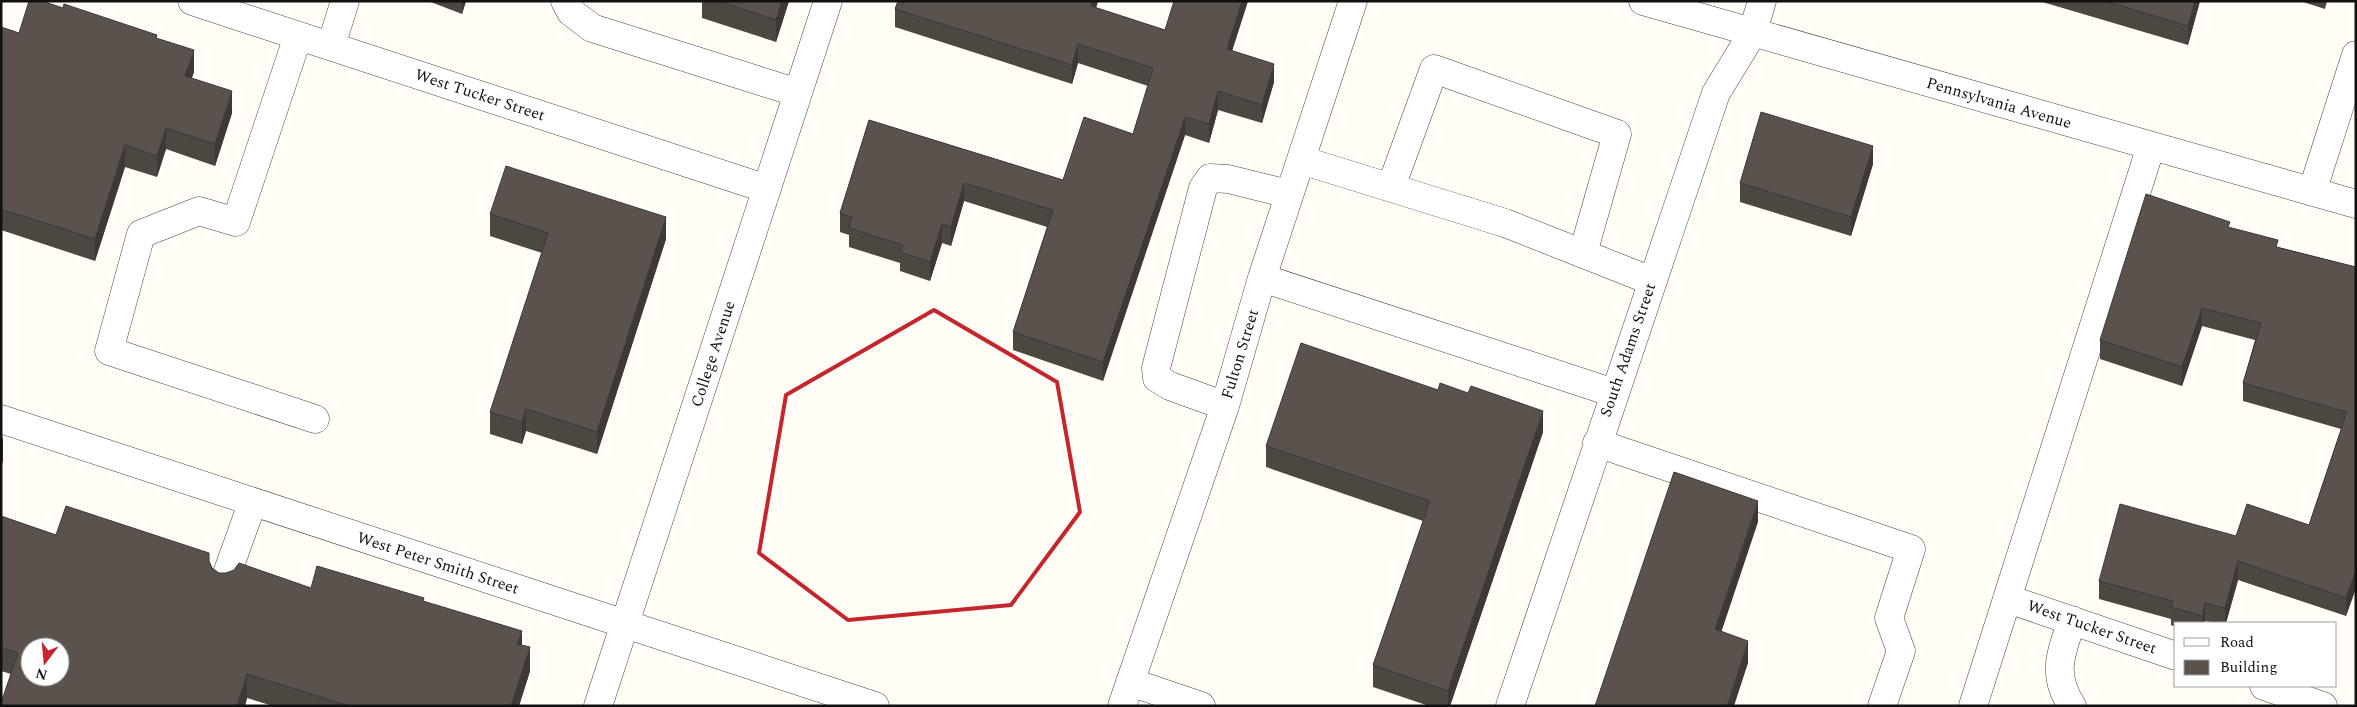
<svg xmlns="http://www.w3.org/2000/svg" width="2357" height="707" font-family="Spectral,serif">
<style>
.lines{fill:none;stroke-linecap:round;stroke-linejoin:round}
.minor-casing{stroke:#444;stroke-width:29}
.minor{stroke:#fff;stroke-width:28}
.wall{fill:#4d4742}
.shaded-wall{fill:#3f3936}
.building{fill:#5a524d;stroke:#3f3936;fill-rule:evenodd}
.marked{fill:none;stroke:#c4262e;stroke-width:4;stroke-linejoin:round}
.labels{text-anchor:middle;dominant-baseline:central;stroke-width:5;stroke-linejoin:round;paint-order:stroke}
.street-label{font-size:16px;fill:#111;stroke:#fff}
</style>
<rect width="100%" height="100%" fill="#fffdf5"/>
<g class="lines">
<defs>
<path id="minor" d="M 192,1 L 767,189
M 565,1 L 571,12 L 592,28 L 798,93
M 1643,1 L 2356,204
M 298,36 L 236,222 L 199,211 L 141,234 L 109,351 L 315,419
M 331,46 L 345,1
M 1301,160 L 1505,223 L 1652,281
M 1391,187 L 1434,69 L 1617,134 L 1583,253
M 2312,192 L 2356,55
M 1262,278 L 1614,393
M 1225,406 L 1170,386 L 1157,378 L 1156,368 L 1203,188 L 1210,178 L 1228,179 L 1289,194
M 1,419 C 292,517 584,609 875,706
M 1597,443 L 1911,549 L 1889,618 L 1901,651 L 1882,706
M 224,582 L 252,504
M 2008,599 L 2176,656
M 2072,620 C 2061,654 2051,674 2072,706
M 1130,682 L 1201,706
M 2264,686 L 2323,706
M 598,706 L 828,1
M 1122,706 L 1225,406 L 1262,278 L 1353,1
M 1510,706 L 1716,93 L 1752,34 L 1762,1
M 1973,706 L 2151,146"/>
</defs>
<use href="#minor" class="minor-casing"/>
<use href="#minor" class="minor"/>
</g>
<path class="wall" d="M 428,1 L 466,1 L 462,14 Z
M 702,1 L 789,1 L 776,42 L 702,18 Z
M 898,1 L 1098,1 L 1096,8 L 1165,30 L 1248,1 L 1232,50 L 1274,82 L 1262,123 L 1218,110 L 1209,143 L 1185,135 L 1103,381 L 1013,350 L 1013,332 L 1047,227 L 964,201 L 951,246 L 942,243 L 930,281 L 900,271 L 900,263 L 849,247 L 849,235 L 840,232 L 840,213 L 869,120 L 1063,180 L 1133,134 L 1148,86 L 1078,63 L 1072,84 L 895,27 L 895,9 Z
M 2039,1 L 2200,1 L 2188,45 Z
M 2300,1 L 2327,1 L 2325,9 Z
M 1,27 L 19,33 L 157,38 L 194,72 L 191,79 L 232,113 L 215,166 L 166,149 L 157,177 L 125,167 L 95,261 L 1,230 Z
M 1873,164 L 1851,236 L 1740,202 L 1740,183 Z
M 490,214 L 666,239 L 597,454 L 526,431 L 522,444 L 490,434 L 490,412 L 542,253 L 490,236 Z
M 2230,228 L 2278,247 L 2356,267 L 2356,588 L 2346,616 L 2238,580 L 2226,623 L 2214,623 L 2205,621 L 2205,623 L 2176,623 L 2176,627 L 2171,625 L 2171,619 L 2099,599 L 2099,581 L 2236,536 L 2309,525 L 2341,429 L 2243,401 L 2243,383 L 2255,340 L 2202,326 L 2182,386 L 2100,359 L 2100,340 Z
M 1543,432 L 1450,706 L 1429,706 L 1373,687 L 1373,665 L 1423,521 L 1266,467 L 1266,446 Z
M 1,516 L 56,535 L 209,562 L 212,568 L 219,573 L 311,588 L 424,601 L 522,645 L 530,671 L 519,706 L 273,706 L 247,698 L 245,706 L 1,706 L 11,674 L 1,671 Z"/>
<path class="shaded-wall" d="M 462,1 L 466,1 L 462,14 Z
M 782,1 L 789,1 L 776,42 L 776,20 Z
M 1092,1 L 1098,1 L 1091,25 L 1091,6 Z
M 1242,1 L 1248,1 L 1227,67 L 1227,49 Z
M 2195,1 L 2200,1 L 2188,45 L 2188,26 Z
M 1078,44 L 1078,63 L 1072,84 L 1072,65 Z
M 194,50 L 194,72 L 185,98 L 185,76 Z
M 1274,64 L 1274,82 L 1262,123 L 1262,105 Z
M 232,91 L 232,113 L 215,166 L 215,144 Z
M 1218,91 L 1218,110 L 1209,143 L 1209,124 Z
M 1185,117 L 1185,135 L 1103,381 L 1103,362 Z
M 166,128 L 166,149 L 157,177 L 157,156 Z
M 125,145 L 125,167 L 95,261 L 95,239 Z
M 1873,146 L 1873,164 L 1851,236 L 1851,217 Z
M 964,183 L 964,201 L 951,246 L 951,227 Z
M 666,217 L 666,239 L 597,454 L 597,432 Z
M 942,224 L 942,243 L 930,281 L 930,262 Z
M 2202,308 L 2202,326 L 2182,386 L 2182,367 Z
M 526,409 L 526,431 L 522,444 L 522,422 Z
M 1543,411 L 1543,432 L 1450,706 L 1448,706 L 1448,691 Z
M 3,437 L 3,461 L 1,466 L 1,442 Z
M 1758,501 L 1758,522 L 1715,651 L 1715,629 Z
M 2238,561 L 2238,580 L 2226,623 L 2225,623 L 2225,608 Z
M 2356,570 L 2356,588 L 2346,616 L 2346,598 Z
M 2205,603 L 2205,623 L 2202,623 L 2202,616 Z
M 522,631 L 522,655 L 517,644 Z
M 1748,641 L 1748,663 L 1734,706 L 1727,706 Z
M 530,647 L 530,671 L 519,706 L 511,706 Z
M 247,674 L 247,698 L 245,706 L 237,706 Z"/>
<path class="building" d="M 29,1 L 42,1 L 63,8 L 64,4 L 157,35 L 156,38 L 194,50 L 185,76 L 232,91 L 215,144 L 166,128 L 157,156 L 125,145 L 95,239 L 1,209 L 1,27 L 19,33 Z
M 718,1 L 782,1 L 776,20 Z
M 898,1 L 1092,1 L 1091,6 L 1165,30 L 1174,1 L 1242,1 L 1227,49 L 1274,64 L 1262,105 L 1218,91 L 1209,124 L 1185,117 L 1103,362 L 1013,332 L 1053,210 L 964,183 L 951,227 L 942,224 L 930,262 L 900,252 L 903,245 L 849,228 L 852,217 L 840,213 L 869,120 L 1063,180 L 1084,117 L 1133,134 L 1153,68 L 1078,44 L 1072,65 L 895,9 Z
M 2105,1 L 2195,1 L 2188,26 Z
M 1761,112 L 1873,146 L 1851,217 L 1740,183 Z
M 506,166 L 666,217 L 597,432 L 526,409 L 522,422 L 490,412 L 548,233 L 490,214 Z
M 2146,194 L 2230,222 L 2228,227 L 2278,240 L 2276,247 L 2356,267 L 2356,570 L 2346,598 L 2238,561 L 2225,608 L 2205,603 L 2202,616 L 2171,607 L 2173,601 L 2099,581 L 2120,504 L 2236,536 L 2247,504 L 2309,525 L 2347,412 L 2243,383 L 2261,323 L 2202,308 L 2182,367 L 2100,340 Z
M 1301,343 L 1438,390 L 1440,383 L 1468,393 L 1471,386 L 1543,411 L 1448,691 L 1373,665 L 1430,501 L 1266,446 Z
M 1674,472 L 1758,501 L 1715,629 L 1748,641 L 1727,706 L 1595,706 Z
M 66,506 L 209,553 L 209,561 L 212,568 L 219,573 L 226,573 L 234,570 L 239,563 L 311,588 L 317,566 L 424,598 L 423,601 L 522,631 L 517,644 L 530,647 L 511,706 L 350,706 L 247,674 L 237,706 L 1,706 L 1,703 L 18,653 L 1,647 L 1,516 L 56,535 ZM 30,647 L 60,647 L 60,677 L 30,677 Z"/>
<path class="marked" d="M 934,310 L 1057,382 L 1080,512 L 1011,605 L 848,620 L 759,553 L 786,395 Z"/>
<g class="labels">
<g class="street-label">
<text transform="translate(480 95) rotate(18)">West Tucker Street</text>
<text transform="translate(1999 103) rotate(16)">Pennsylvania Avenue</text>
<text transform="translate(1628 350) rotate(-71)">South Adams Street</text>
<text transform="translate(713 354) rotate(-72)">College Avenue</text>
<text transform="translate(1240 354) rotate(-73)">Fulton Street</text>
<text transform="translate(438 563) rotate(18)">West Peter Smith Street</text>
<text transform="translate(2092 627) rotate(19)">West Tucker Street</text>
</g>
</g>
<rect width="2357" height="707" fill="none" stroke="#111111" stroke-width="5"/>
<rect x="2174" y="622" width="162" height="65" fill="#ffffff" stroke="#a0a0a0"/>
<rect x="2184" y="638" width="25" height="8" fill="#ffffff" stroke="#a0a0a0"/>
<text x="2220" y="647" font-size="15" fill="#111111">Road</text>
<rect x="2184" y="660" width="25" height="15" fill="#5a524d" stroke="#a0a0a0"/>
<text x="2220" y="672" font-size="15" fill="#111111">Building</text>
<g transform="translate(45 662) rotate(196)"><circle r="24" fill="#ffffff" stroke="#a0a0a0"/>
<path d="M0-4L9 19L0 12L-9 19Z" fill="#c4262e"/>
<text y="-8" font-size="14" font-weight="bold" text-anchor="middle" fill="#111111">N</text>
</g>
</svg>
